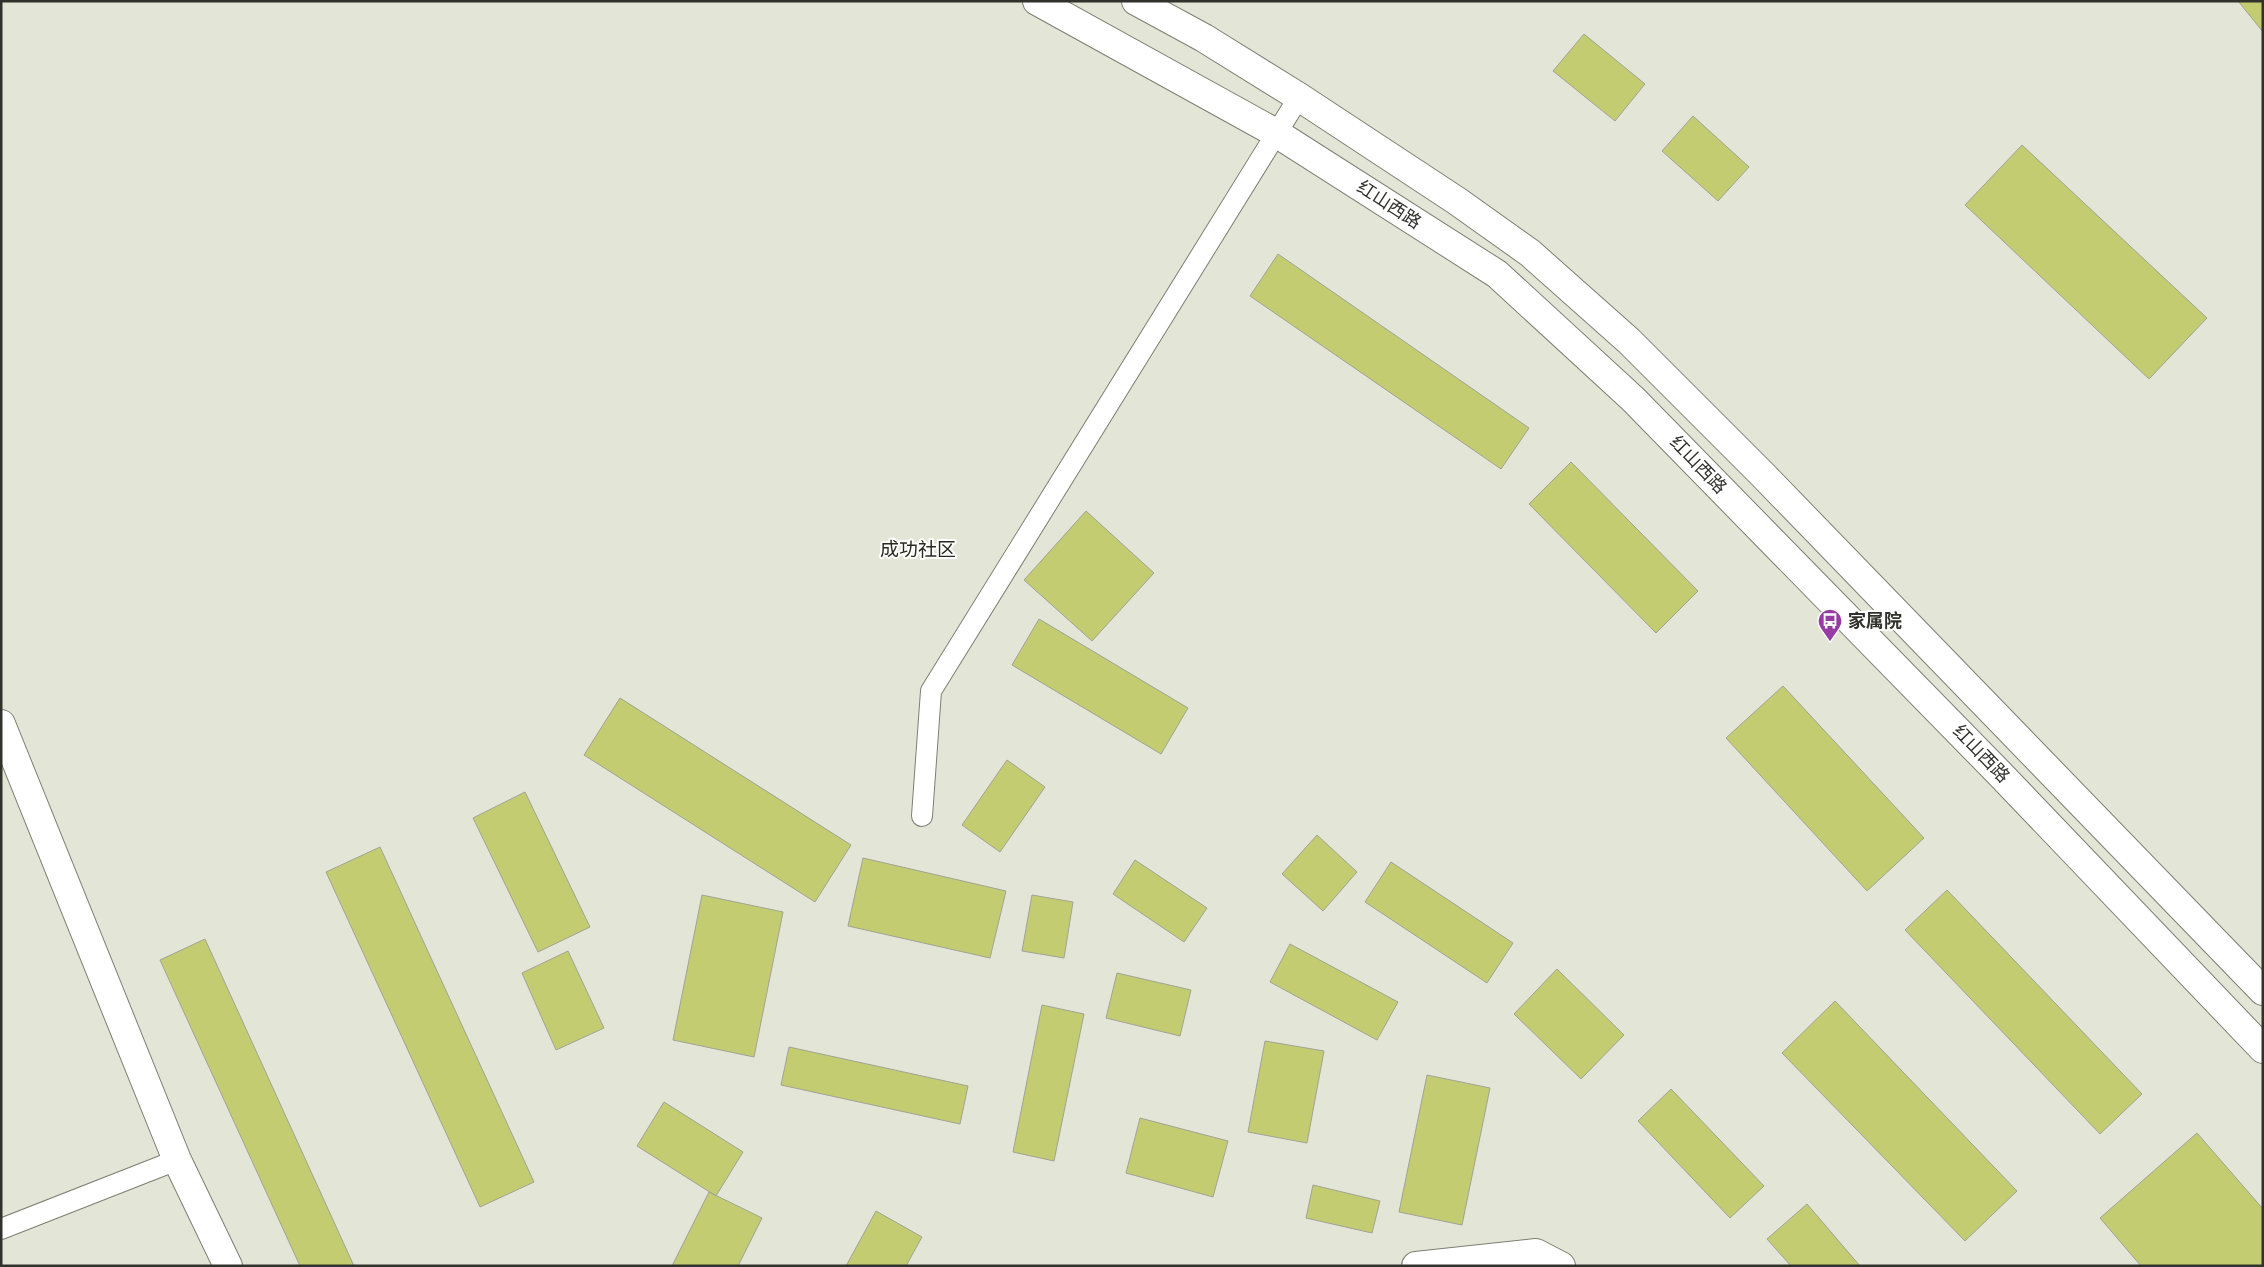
<svg xmlns="http://www.w3.org/2000/svg" width="2264" height="1267" font-family="Spectral,'Noto Sans SC',serif">
<style>
.building{fill:#c4cc71;stroke:#a1a395}
.lines{fill:none;stroke-linecap:round;stroke-linejoin:round}
.service-casing{stroke:#7e7f72;stroke-width:22}
.minor-casing{stroke:#7e7f72;stroke-width:30}
.secondary-casing{stroke:#7e7f72;stroke-width:30}
.service{stroke:#fff;stroke-width:20}
.minor{stroke:#fff;stroke-width:28}
.secondary{stroke:#fff;stroke-width:28}
.labels{text-anchor:middle;dominant-baseline:central;stroke-width:4;stroke-linejoin:round;paint-order:stroke}
.street-label{font-size:18px;fill:#31322c;stroke:#fff}
.poi-label{font-size:18px;font-weight:bold;fill:#31322c;stroke:#fff;text-anchor:start}
.neighbourhood-label{font-size:19px;fill:#292a1f;stroke:#fff}
</style>
<rect width="100%" height="100%" fill="#e3e5d6"/>
<path class="building" d="M 2238,1 L 2263,1 L 2263,32 Z
M 1584,34 L 1645,84 L 1615,121 L 1553,71 Z
M 1693,116 L 1749,167 L 1718,201 L 1662,151 Z
M 2022,145 L 2207,318 L 2149,379 L 1965,205 Z
M 1278,254 L 1529,428 L 1501,469 L 1250,296 Z
M 1571,462 L 1698,591 L 1656,633 L 1529,504 Z
M 1086,511 L 1154,573 L 1092,641 L 1024,580 Z
M 1039,619 L 1188,708 L 1161,754 L 1012,665 Z
M 1783,686 L 1924,838 L 1867,891 L 1726,738 Z
M 620,698 L 851,845 L 815,902 L 584,755 Z
M 1007,760 L 1045,787 L 1000,852 L 962,825 Z
M 525,792 L 590,927 L 538,952 L 473,818 Z
M 1317,835 L 1357,872 L 1323,911 L 1282,874 Z
M 380,847 L 534,1182 L 480,1207 L 326,872 Z
M 863,858 L 1006,891 L 990,958 L 848,926 Z
M 1135,860 L 1207,908 L 1184,942 L 1113,894 Z
M 1391,862 L 1513,943 L 1487,983 L 1365,902 Z
M 1947,890 L 2142,1094 L 2100,1134 L 1905,930 Z
M 702,895 L 783,912 L 754,1057 L 673,1040 Z
M 1032,895 L 1073,902 L 1064,958 L 1022,951 Z
M 205,939 L 354,1266 L 300,1266 L 160,960 Z
M 1290,944 L 1398,1002 L 1377,1040 L 1270,982 Z
M 568,951 L 604,1028 L 556,1050 L 522,973 Z
M 1557,969 L 1624,1035 L 1581,1079 L 1514,1014 Z
M 1117,973 L 1191,990 L 1180,1036 L 1106,1018 Z
M 1835,1001 L 2017,1191 L 1965,1241 L 1782,1053 Z
M 1042,1005 L 1084,1014 L 1054,1161 L 1013,1152 Z
M 1265,1041 L 1324,1051 L 1307,1143 L 1248,1132 Z
M 789,1047 L 968,1086 L 960,1124 L 781,1085 Z
M 1427,1075 L 1490,1088 L 1462,1225 L 1399,1212 Z
M 1671,1089 L 1764,1186 L 1730,1218 L 1638,1121 Z
M 664,1102 L 743,1152 L 716,1196 L 637,1146 Z
M 1140,1118 L 1228,1141 L 1213,1197 L 1126,1173 Z
M 2197,1133 L 2263,1209 L 2263,1266 L 2141,1266 L 2100,1218 Z
M 1313,1185 L 1380,1201 L 1372,1233 L 1306,1218 Z
M 709,1192 L 762,1218 L 738,1266 L 672,1266 Z
M 1807,1204 L 1860,1266 L 1791,1266 L 1767,1239 Z
M 876,1211 L 922,1237 L 906,1266 L 846,1266 Z"/>
<g class="lines">
<defs>
<path id="service" d="M 922,816 L 931,691 L 1299,97
M 1,1229 L 177,1160"/>
<path id="minor" d="M 1,724 L 177,1160 L 228,1266
M 1416,1266 L 1536,1253 L 1561,1266"/>
<path id="secondary" d="M 1037,1 L 1276,133 L 1497,274 L 1633,399 L 2001,775 L 2263,1049
M 1136,1 L 1204,38 L 1299,97 L 1457,201 L 1530,253 L 1629,341 L 1763,475 L 2263,991"/>
</defs>
<use href="#service" class="service-casing"/>
<use href="#minor" class="minor-casing"/>
<use href="#secondary" class="secondary-casing"/>
<use href="#service" class="service"/>
<use href="#minor" class="minor"/>
<use href="#secondary" class="secondary"/>
</g>
<defs>
<symbol id="bus-pin" viewBox="-11 -11 22 30"><path d="M0 17L-7.5 6A9.5 9.5 0 1 1 7.5 6Z" fill="#973ba5" stroke="#fff"/><path d="M-5-6H5V4H4V6H2V4H-2V6H-4V4H-5ZM-3.5-4V0h7V-4ZM-3.5 1.2v1.5H-2V1.2ZM2 1.2v1.5H3.5V1.2Z" fill="#fff"/></symbol>
</defs>
<g fill-rule="evenodd">
<use href="#bus-pin" x="1816" y="607" width="28" height="38"/>
</g>
<g class="labels">
<g class="street-label">
<text transform="translate(1389 205) rotate(33)">红山西路</text>
<text transform="translate(1698 465) rotate(46)">红山西路</text>
<text transform="translate(1981 754) rotate(46)">红山西路</text>
</g>
<g class="poi-label">
<text x="1848" y="621">家属院</text>
</g>
<g class="neighbourhood-label">
<text x="918" y="550">成功社区</text>
</g>
</g>
<rect width="2264" height="1267" fill="none" stroke="#31322c" stroke-width="5"/>
</svg>
